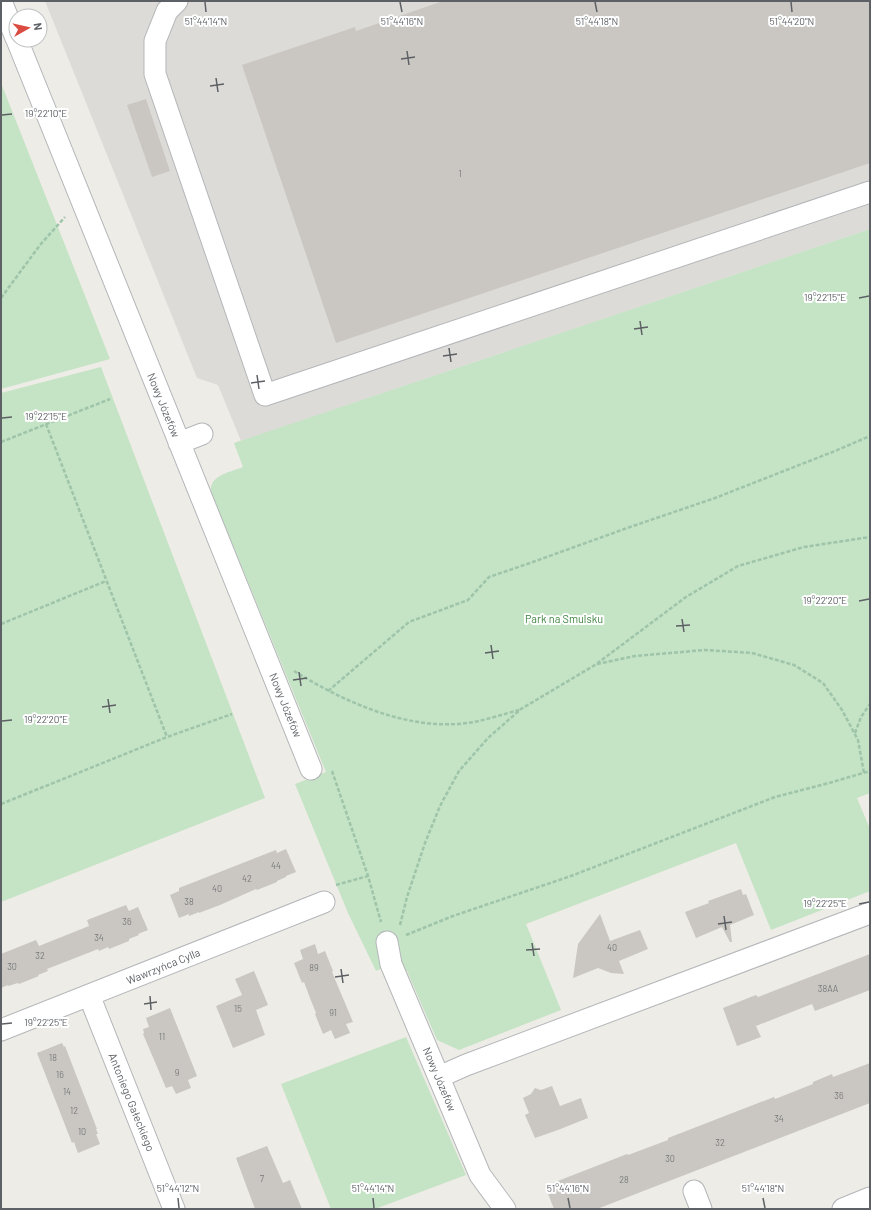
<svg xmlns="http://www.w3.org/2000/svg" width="871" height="1210" font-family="Barlow,sans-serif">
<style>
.industrial{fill:#dddbd8}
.green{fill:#c5e3c5}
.building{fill:#cac7c2}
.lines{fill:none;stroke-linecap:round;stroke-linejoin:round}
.minor-casing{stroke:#b3b6b9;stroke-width:23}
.path{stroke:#9ec4a9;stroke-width:2.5;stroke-dasharray:4 2;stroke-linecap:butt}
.minor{stroke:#fff;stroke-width:21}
.ticks{fill:none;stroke:#5d6165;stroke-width:1.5}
.labels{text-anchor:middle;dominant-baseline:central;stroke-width:4;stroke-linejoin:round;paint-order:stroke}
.number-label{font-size:9px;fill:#787a7c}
.street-label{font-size:11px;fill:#5d6165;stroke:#fff}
.park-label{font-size:11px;fill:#3e8341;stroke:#fff}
.ticks-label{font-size:10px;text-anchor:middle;fill:#5d6165;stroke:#fff;stroke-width:4;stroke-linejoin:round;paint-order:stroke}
</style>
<rect width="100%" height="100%" fill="#eeece6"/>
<path class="industrial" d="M 45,1 L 870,1 L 870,229 L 241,441 L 218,385 L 197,378 Z"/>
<path class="green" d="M 1,83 L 110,359 L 1,389 Z
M 870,229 L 870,793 L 857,798 L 870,829 L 870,891 L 771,930 L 736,843 L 526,924 L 561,1010 L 459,1050 L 437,1040 L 407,971 L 391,964 L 376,971 L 348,913 L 295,784 L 326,772 L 211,492 C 209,475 231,472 243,467 L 234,443 Z
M 101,367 L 265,798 L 1,902 L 1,393 Z
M 406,1037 L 466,1175 L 375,1209 L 331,1209 L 281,1084 Z"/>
<path class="building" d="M 443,1 L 870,1 L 870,163 L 336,343 L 242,65 L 355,27 L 356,31 Z
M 146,99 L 170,171 L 152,177 L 127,105 Z
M 286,849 L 296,872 L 286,876 L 286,877 L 277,881 L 277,882 L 257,890 L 256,889 L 220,905 L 199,913 L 199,912 L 189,916 L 189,914 L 179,918 L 170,895 L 179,891 L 179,888 L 276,850 L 277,853 Z
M 741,889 L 743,895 L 746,894 L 754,915 L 730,925 L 732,942 L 730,942 L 722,927 L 696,938 L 685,912 L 709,903 L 708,901 Z
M 126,905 L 129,911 L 138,907 L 148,930 L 138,934 L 139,935 L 129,939 L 129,941 L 109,949 L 108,947 L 99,951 L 98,949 L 88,953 L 47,969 L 48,971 L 38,975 L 39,976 L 19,984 L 18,983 L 8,986 L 8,985 L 1,988 L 1,954 L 36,940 L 39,946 L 89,926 L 87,920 Z
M 600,914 L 610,941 L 640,930 L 648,949 L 619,961 L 624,974 L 611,973 L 598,968 L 573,978 L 578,944 Z
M 315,944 L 318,954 L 325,951 L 333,971 L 332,972 L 353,1022 L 346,1024 L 350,1033 L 335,1039 L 331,1030 L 323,1034 L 315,1014 L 316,1013 L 310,998 L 304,982 L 302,983 L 294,963 L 303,959 L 300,950 Z
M 870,954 L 870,990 L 815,1011 L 812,1004 L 756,1026 L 761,1037 L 737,1046 L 723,1008 L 756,995 L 758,997 L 776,990 Z
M 254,971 L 268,1005 L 256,1010 L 265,1035 L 233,1048 L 216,1006 L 242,995 L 235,979 Z
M 170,1008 L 197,1076 L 188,1080 L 191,1088 L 176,1094 L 172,1086 L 166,1088 L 143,1034 L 144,1033 L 143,1029 L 149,1027 L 146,1018 Z
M 62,1043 L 64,1047 L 65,1046 L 97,1129 L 96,1129 L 98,1134 L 96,1134 L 100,1144 L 78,1153 L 74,1142 L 72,1143 L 37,1053 Z
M 870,1063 L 870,1103 L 597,1209 L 554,1209 L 545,1186 L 627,1154 L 628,1155 L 668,1140 L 668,1138 L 774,1097 L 775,1099 L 813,1084 L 813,1082 L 832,1074 L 833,1077 Z
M 552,1086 L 560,1106 L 581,1098 L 588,1118 L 558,1130 L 535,1138 L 525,1115 L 529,1113 L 523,1098 L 531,1094 L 535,1088 L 541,1090 Z
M 267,1146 L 283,1183 L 290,1180 L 302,1209 L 255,1209 L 236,1158 Z"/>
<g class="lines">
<defs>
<path id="minor" d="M 1,1 L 16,38
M 177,1 L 167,11 L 155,41 L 155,74 L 265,395 L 870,192
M 17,40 L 311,769
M 179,443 L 202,434
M 387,942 L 391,964 L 480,1175 L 505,1209
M 89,995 L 174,1209
M 1,1030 L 324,902
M 439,1077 L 466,1065 L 870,913
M 694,1191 L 701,1209
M 843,1209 L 870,1198"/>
</defs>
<use href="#minor" class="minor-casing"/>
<path class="path" d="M 1,298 L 40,245 L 65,217
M 46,424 L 167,737
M 1,442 L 110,399
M 1,624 L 106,581
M 597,664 L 635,656 L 705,650 L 752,653 L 794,665 L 823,683 L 842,710 L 858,740 L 864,773
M 294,671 C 346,703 412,733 474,722 C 489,719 504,714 519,710
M 328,691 L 409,622 L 468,600 L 489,577 L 530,563 L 630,527 L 715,498 L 835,451 L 870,436
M 855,733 L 861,717 L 870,704
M 332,771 L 368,876 L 381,922
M 1,804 L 167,737 L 232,714
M 336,885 L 368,876
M 400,925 L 407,897 L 425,843 L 440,806 L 459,771 L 488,738 L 521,709 L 595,665 L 686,597 L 738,566 L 804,547 L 870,537
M 406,935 L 453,916 L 571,876 L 775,797 L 829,783 L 870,771"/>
<use href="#minor" class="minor"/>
</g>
<path class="ticks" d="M 205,2 L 206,12M 400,2 L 402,12M 595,2 L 597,12M 791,2 L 792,12M 407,51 L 409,65M 401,59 L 415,57M 216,78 L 218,92M 210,86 L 224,84M 2,115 L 12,114M 859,298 L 869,296M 640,321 L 642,335M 634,329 L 648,327M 449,348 L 451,362M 443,356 L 457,354M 257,375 L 259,389M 251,383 L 265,381M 2,418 L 12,417M 859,601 L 869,599M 682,619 L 684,632M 676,626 L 690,625M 491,645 L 493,659M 485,653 L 499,651M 299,672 L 301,686M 293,680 L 307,678M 108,699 L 110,713M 102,707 L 116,705M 2,721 L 12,720M 859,904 L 869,902M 724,916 L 726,930M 718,924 L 732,922M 532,943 L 534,956M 526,950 L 540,949M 341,969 L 343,983M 335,977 L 349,975M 150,996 L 151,1010M 144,1004 L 157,1002M 2,1024 L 12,1023M 178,1198 L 179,1208M 373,1198 L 374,1208M 568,1198 L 570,1208M 763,1198 L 765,1208"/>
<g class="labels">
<g class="number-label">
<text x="460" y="173">1</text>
<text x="276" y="865">44</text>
<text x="247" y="878">42</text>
<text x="217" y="888">40</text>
<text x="189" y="901">38</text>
<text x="127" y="921">36</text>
<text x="99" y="937">34</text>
<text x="612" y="947">40</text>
<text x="40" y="955">32</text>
<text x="12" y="966">30</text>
<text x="314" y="967">89</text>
<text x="828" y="988">38AA</text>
<text x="238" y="1008">15</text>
<text x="333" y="1012">91</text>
<text x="162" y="1036">11</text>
<text x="53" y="1057">18</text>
<text x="177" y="1072">9</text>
<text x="60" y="1074">16</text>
<text x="67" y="1091">14</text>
<text x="839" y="1095">36</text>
<text x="74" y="1110">12</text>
<text x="779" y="1118">34</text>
<text x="82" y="1131">10</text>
<text x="720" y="1142">32</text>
<text x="670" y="1158">30</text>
<text x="262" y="1178">7</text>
<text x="624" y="1179">28</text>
</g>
<g class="street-label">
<text transform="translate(164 405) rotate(68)">Nowy Józefów</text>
<text transform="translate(286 705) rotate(68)">Nowy Józefów</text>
<text transform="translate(163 966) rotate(-22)">Wawrzyńca Cylla</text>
<text transform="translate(440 1079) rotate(67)">Nowy Józefów</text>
<text transform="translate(132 1102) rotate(68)">Antoniego Gałeckiego</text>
</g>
<g class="park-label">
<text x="564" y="618">Park na Smulsku</text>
</g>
</g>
<g class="ticks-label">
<text x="206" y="25">51°44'14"N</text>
<text x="402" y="25">51°44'16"N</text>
<text x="597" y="25">51°44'18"N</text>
<text x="792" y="25">51°44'20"N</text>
<text x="46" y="117">19°22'10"E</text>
<text x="825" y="301">19°22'15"E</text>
<text x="46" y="420">19°22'15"E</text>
<text x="825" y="604">19°22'20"E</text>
<text x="46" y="723">19°22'20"E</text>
<text x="825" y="907">19°22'25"E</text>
<text x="46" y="1026">19°22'25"E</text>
<text x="178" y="1192">51°44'12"N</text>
<text x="373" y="1192">51°44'14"N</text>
<text x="568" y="1192">51°44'16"N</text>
<text x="763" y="1192">51°44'18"N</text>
</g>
<rect width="871" height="1210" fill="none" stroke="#5d6165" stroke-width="4"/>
<g transform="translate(28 28) rotate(82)"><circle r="19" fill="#ffffff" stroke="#bec0c1"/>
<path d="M0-3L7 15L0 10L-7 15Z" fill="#da4c40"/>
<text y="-6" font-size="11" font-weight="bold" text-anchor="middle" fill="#5d6165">N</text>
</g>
</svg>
